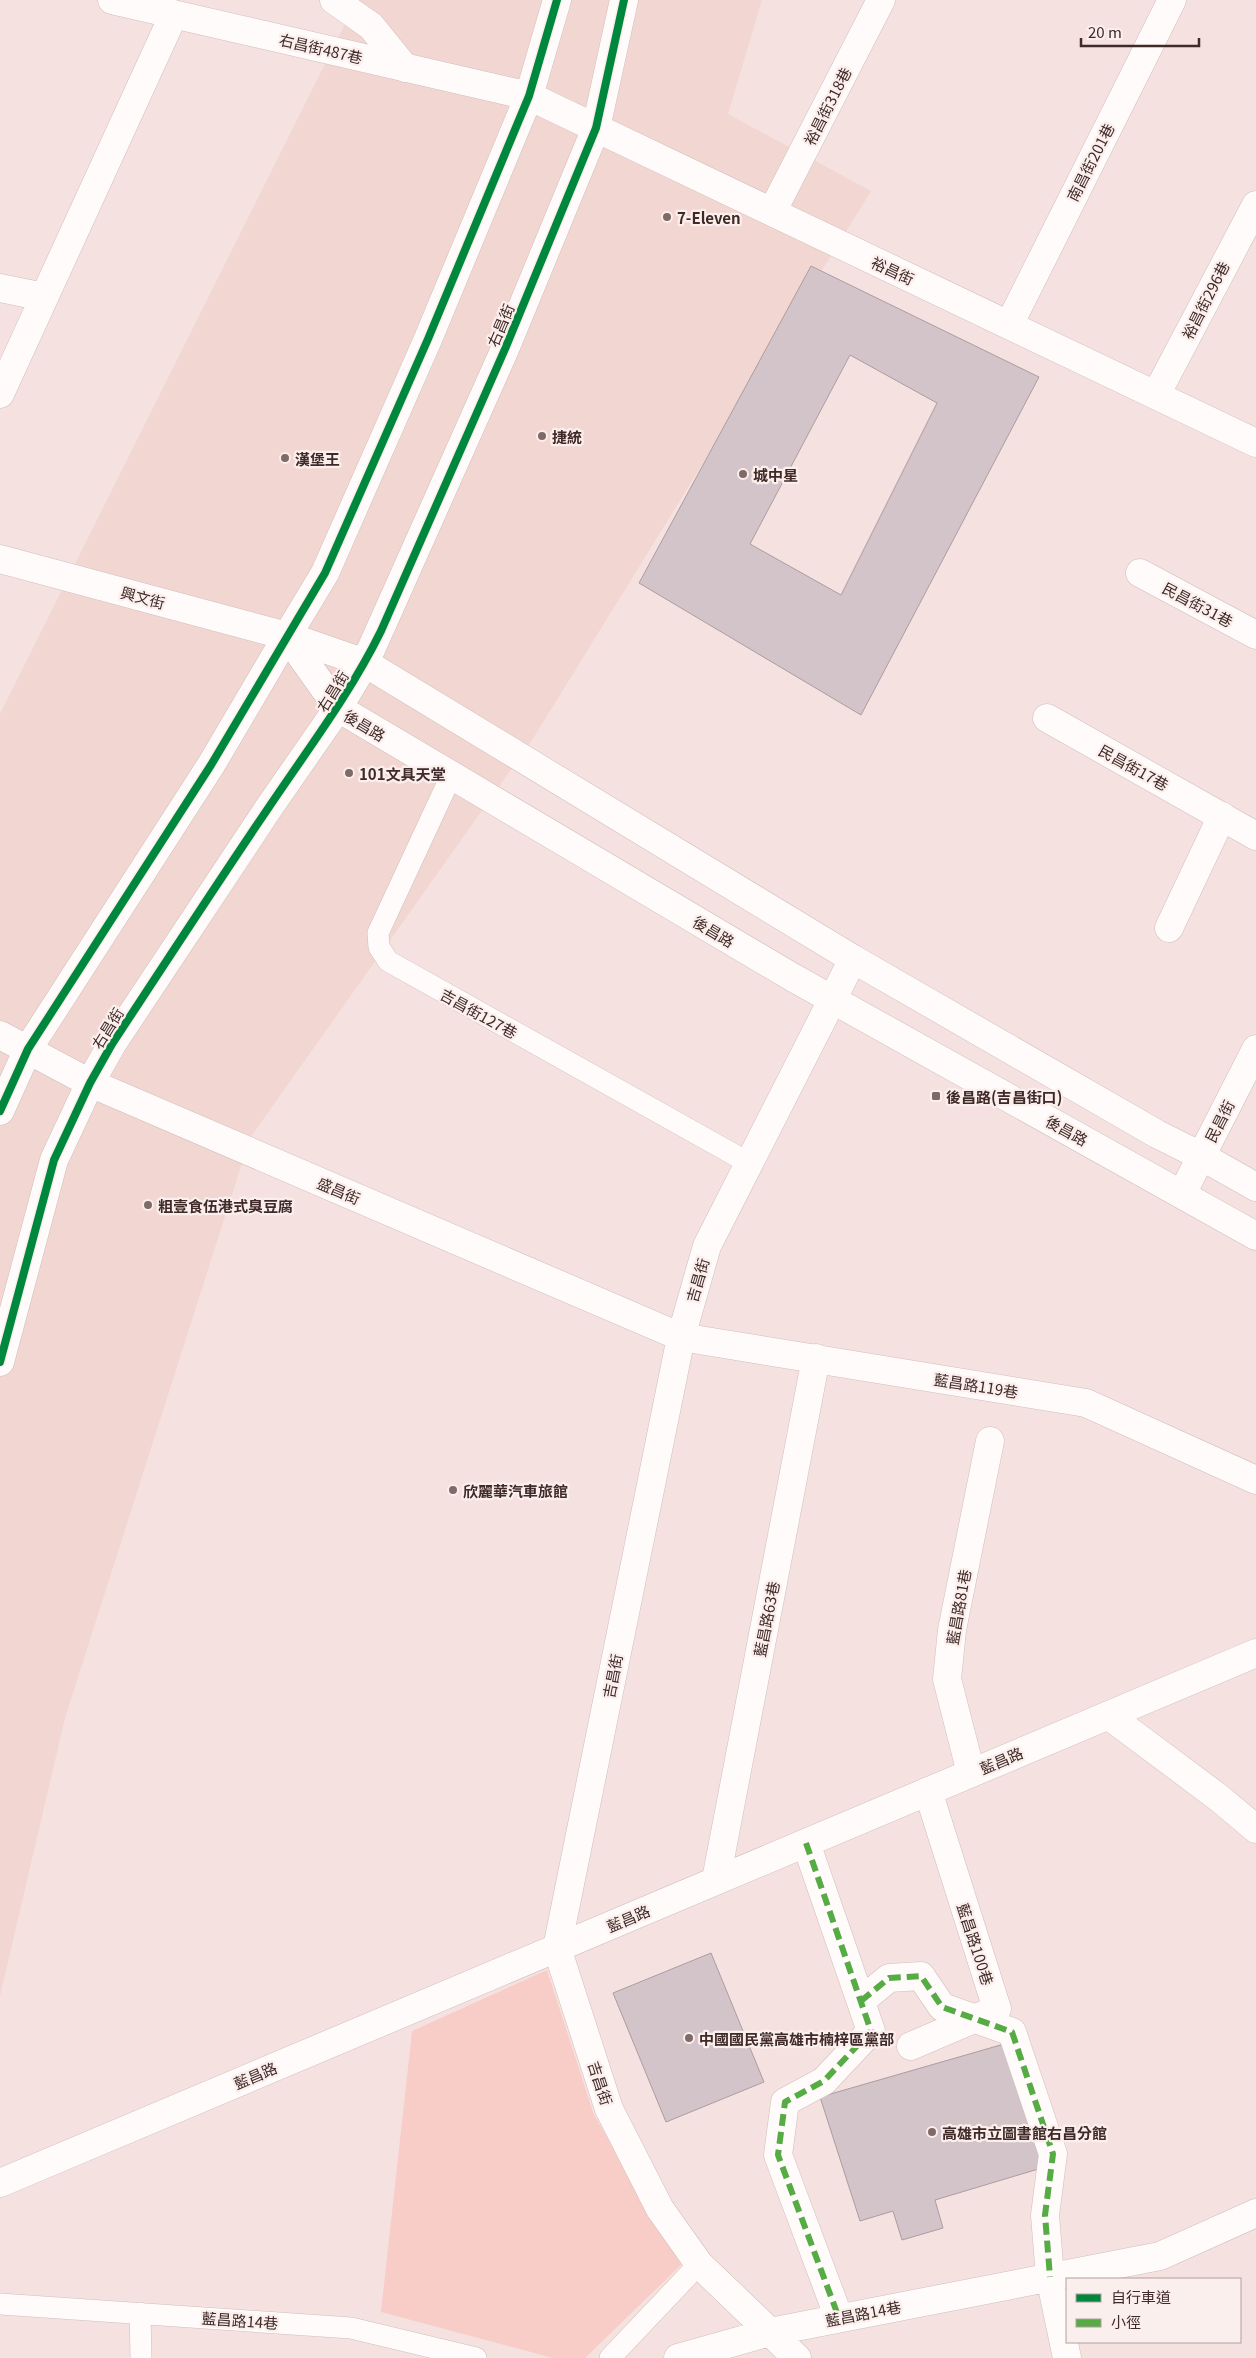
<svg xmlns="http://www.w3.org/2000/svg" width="1256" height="2358" font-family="Georgia,'Noto Sans TC',serif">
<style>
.built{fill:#f2d6d1}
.green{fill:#f8cdc7}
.building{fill:#d3c4c9;stroke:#ab9ca1;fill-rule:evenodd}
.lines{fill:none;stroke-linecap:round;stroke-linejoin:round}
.lane-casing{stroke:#d0bebb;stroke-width:22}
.street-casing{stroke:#d0bebb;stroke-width:29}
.secondary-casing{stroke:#d0bebb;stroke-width:29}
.primary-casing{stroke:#d0bebb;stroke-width:29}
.lane{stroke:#fefbfa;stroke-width:21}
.street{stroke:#fefbfa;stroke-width:28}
.secondary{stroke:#fefbfa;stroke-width:28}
.primary{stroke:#fefbfa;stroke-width:28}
.quiet{stroke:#56ab44;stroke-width:6;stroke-dasharray:12 6;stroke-linecap:butt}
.cycleway-casing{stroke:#fbefed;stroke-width:11}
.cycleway{stroke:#00873e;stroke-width:8}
.poi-dot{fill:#7f6a68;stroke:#fbefed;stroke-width:2}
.labels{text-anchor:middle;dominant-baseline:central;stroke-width:4.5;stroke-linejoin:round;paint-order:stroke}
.street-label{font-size:15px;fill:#3f2a27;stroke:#fbefed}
.poi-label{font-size:15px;font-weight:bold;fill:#3f2a27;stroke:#fbefed;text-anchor:start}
</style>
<rect width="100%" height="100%" fill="#f5e2e0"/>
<path class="built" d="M 357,0 L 762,0 L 728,114 L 871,191 L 534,737 L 250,1138 L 65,1718 L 0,1996 L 0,714 Z"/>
<path class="green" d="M 547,1970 L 594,2115 L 681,2265 L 585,2358 L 553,2358 L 381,2312 L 412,2031 Z"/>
<path class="building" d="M 811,266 L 1039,377 L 861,715 L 639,583 ZM 850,355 L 937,403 L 841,595 L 750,544 Z
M 711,1953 L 764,2082 L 666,2122 L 613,1993 Z
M 1004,2044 L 1045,2167 L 935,2200 L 943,2228 L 902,2240 L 893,2211 L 860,2221 L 820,2097 Z"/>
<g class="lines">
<defs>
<path id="lane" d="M 451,776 L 378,933 L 379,947 L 388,961 L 749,1163
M 0,2304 L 351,2328 L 476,2358
M 140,2313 L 141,2358
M 610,2358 L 699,2264"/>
<path id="street" d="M 112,0 L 529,96 L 1256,443
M 334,0 L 371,26 L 405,68
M 772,212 L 881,0
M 0,288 L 44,297
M 1009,325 L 1172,0
M 0,394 L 174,14
M 1156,395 L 1256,205
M 0,559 L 287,636
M 1140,573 L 1256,635
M 1047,718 L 1256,836
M 1169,928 L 1222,816
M 0,1035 L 90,1083 L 681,1337 L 1086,1403 L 1256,1480
M 1182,1194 L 1256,1049
M 1108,1715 L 1219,1798 L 1256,1829
M 971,1773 L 947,1679 L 952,1630 L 990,1441
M 806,1843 L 871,2031 L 824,2081 L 785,2102 L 778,2155 L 839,2318
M 716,1880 L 816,1358
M 861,2001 L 889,1978 L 921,1976 L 942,2007 L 1012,2032 L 1053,2154 L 1045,2215 L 1050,2277 L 1067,2358
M 911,2046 L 997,2009 L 928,1791
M 0,2183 L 1256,1653
M 678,2358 L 770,2332 L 1160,2256 L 1256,2213
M 797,2358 L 699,2264 L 660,2209 L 609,2109 L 557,1948 L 681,1337 L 707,1246 L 853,959"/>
<path id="secondary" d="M 0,1111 L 28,1049 L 211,765 L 287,636
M 0,1362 L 54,1160 L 90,1083 L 112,1044 L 270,806 L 338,708 L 365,663"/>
<path id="primary" d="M 287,636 L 338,708 L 792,977 L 1256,1236
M 287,636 L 365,663 L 853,959 L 1157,1134 L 1201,1156 L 1256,1187
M 287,636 L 325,573 L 428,339 L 529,96 L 557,0
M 365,663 L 505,349 L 596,128 L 624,0"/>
</defs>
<use href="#lane" class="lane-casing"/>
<use href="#street" class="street-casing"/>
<use href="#secondary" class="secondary-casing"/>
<use href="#primary" class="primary-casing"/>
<use href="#lane" class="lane"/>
<use href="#street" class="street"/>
<use href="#secondary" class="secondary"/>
<use href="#primary" class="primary"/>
<path class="quiet" d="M 806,1843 L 871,2031 L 824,2081 L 785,2102 L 778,2155 L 839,2318
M 861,2001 L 889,1978 L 921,1976 L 942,2007 L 1012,2032 L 1053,2154 L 1045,2215 L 1050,2277"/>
<defs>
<path id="cycleway" d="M 0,1111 L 28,1049 L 211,765 L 325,573 L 428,339 L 529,96 L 557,0
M 0,1362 L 54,1160 L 90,1083 L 112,1044 C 164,965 216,885 269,807 C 308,749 350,694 381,631 L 505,349 L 596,128 L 624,0"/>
</defs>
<use href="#cycleway" class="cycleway-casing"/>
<use href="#cycleway" class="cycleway"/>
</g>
<g class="poi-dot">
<circle cx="667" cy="217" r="5"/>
<circle cx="542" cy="436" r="5"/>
<circle cx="285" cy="458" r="5"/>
<circle cx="743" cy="474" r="5"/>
<circle cx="349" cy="773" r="5"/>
<rect x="931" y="1091" width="10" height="10" rx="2.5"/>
<circle cx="148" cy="1205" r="5"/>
<circle cx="453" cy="1490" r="5"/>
<circle cx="689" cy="2038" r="5"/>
<circle cx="932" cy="2132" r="5"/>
</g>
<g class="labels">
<g class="street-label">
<text transform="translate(321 48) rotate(13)">右昌街487巷</text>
<text transform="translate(827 106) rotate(-63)">裕昌街318巷</text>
<text transform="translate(1090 162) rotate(-63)">南昌街201巷</text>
<text transform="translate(893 270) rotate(25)">裕昌街</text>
<text transform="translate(1205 300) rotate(-63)">裕昌街296巷</text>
<text transform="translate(500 325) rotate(-67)">右昌街</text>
<text transform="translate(143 597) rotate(15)">興文街</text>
<text transform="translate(1198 604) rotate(28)">民昌街31巷</text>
<text transform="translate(332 691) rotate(-58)">右昌街</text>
<text transform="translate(365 725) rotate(31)">後昌路</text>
<text transform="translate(1134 767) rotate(29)">民昌街17巷</text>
<text transform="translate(714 931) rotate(31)">後昌路</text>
<text transform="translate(479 1013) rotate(29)">吉昌街127巷</text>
<text transform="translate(107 1028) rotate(-58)">右昌街</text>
<text transform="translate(1219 1121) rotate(-63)">民昌街</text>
<text transform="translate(1067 1130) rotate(29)">後昌路</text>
<text transform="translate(339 1190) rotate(23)">盛昌街</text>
<text transform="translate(697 1280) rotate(-74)">吉昌街</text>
<text transform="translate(976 1385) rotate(9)">藍昌路119巷</text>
<text transform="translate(958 1607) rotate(-80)">藍昌路81巷</text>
<text transform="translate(766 1619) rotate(-79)">藍昌路63巷</text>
<text transform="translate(612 1676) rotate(-79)">吉昌街</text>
<text transform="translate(1001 1760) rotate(-23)">藍昌路</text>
<text transform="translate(628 1918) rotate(-23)">藍昌路</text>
<text transform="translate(976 1944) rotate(72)">藍昌路100巷</text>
<text transform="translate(255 2075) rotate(-23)">藍昌路</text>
<text transform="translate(601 2083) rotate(72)">吉昌街</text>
<text transform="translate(863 2313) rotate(-11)">藍昌路14巷</text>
<text transform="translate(240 2320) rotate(4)">藍昌路14巷</text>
</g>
<g class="poi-label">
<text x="677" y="217">7-Eleven</text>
<text x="552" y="436">捷統</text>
<text x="295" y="458">漢堡王</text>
<text x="753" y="474">城中星</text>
<text x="359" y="773">101文具天堂</text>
<text x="946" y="1096">後昌路(吉昌街口)</text>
<text x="158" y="1205">粗壹食伍港式臭豆腐</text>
<text x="463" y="1490">欣麗華汽車旅館</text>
<text x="699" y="2038">中國國民黨高雄市楠梓區黨部</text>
<text x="942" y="2132">高雄市立圖書館右昌分館</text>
</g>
</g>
<rect x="1066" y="2278" width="175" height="65" fill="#fbefed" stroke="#b0a09e"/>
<rect x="1076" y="2294" width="25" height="8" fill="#00873e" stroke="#b0a09e"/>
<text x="1111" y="2303" font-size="15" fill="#3f2a27">自行車道</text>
<rect x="1076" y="2319" width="25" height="8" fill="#56ab44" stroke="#b0a09e"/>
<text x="1111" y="2328" font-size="15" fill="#3f2a27">小徑</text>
<path d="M1081 38v8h118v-8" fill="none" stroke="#3f2a27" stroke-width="2.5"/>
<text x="1088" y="38" font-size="15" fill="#3f2a27" stroke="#fbefed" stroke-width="4" paint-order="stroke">20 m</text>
</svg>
